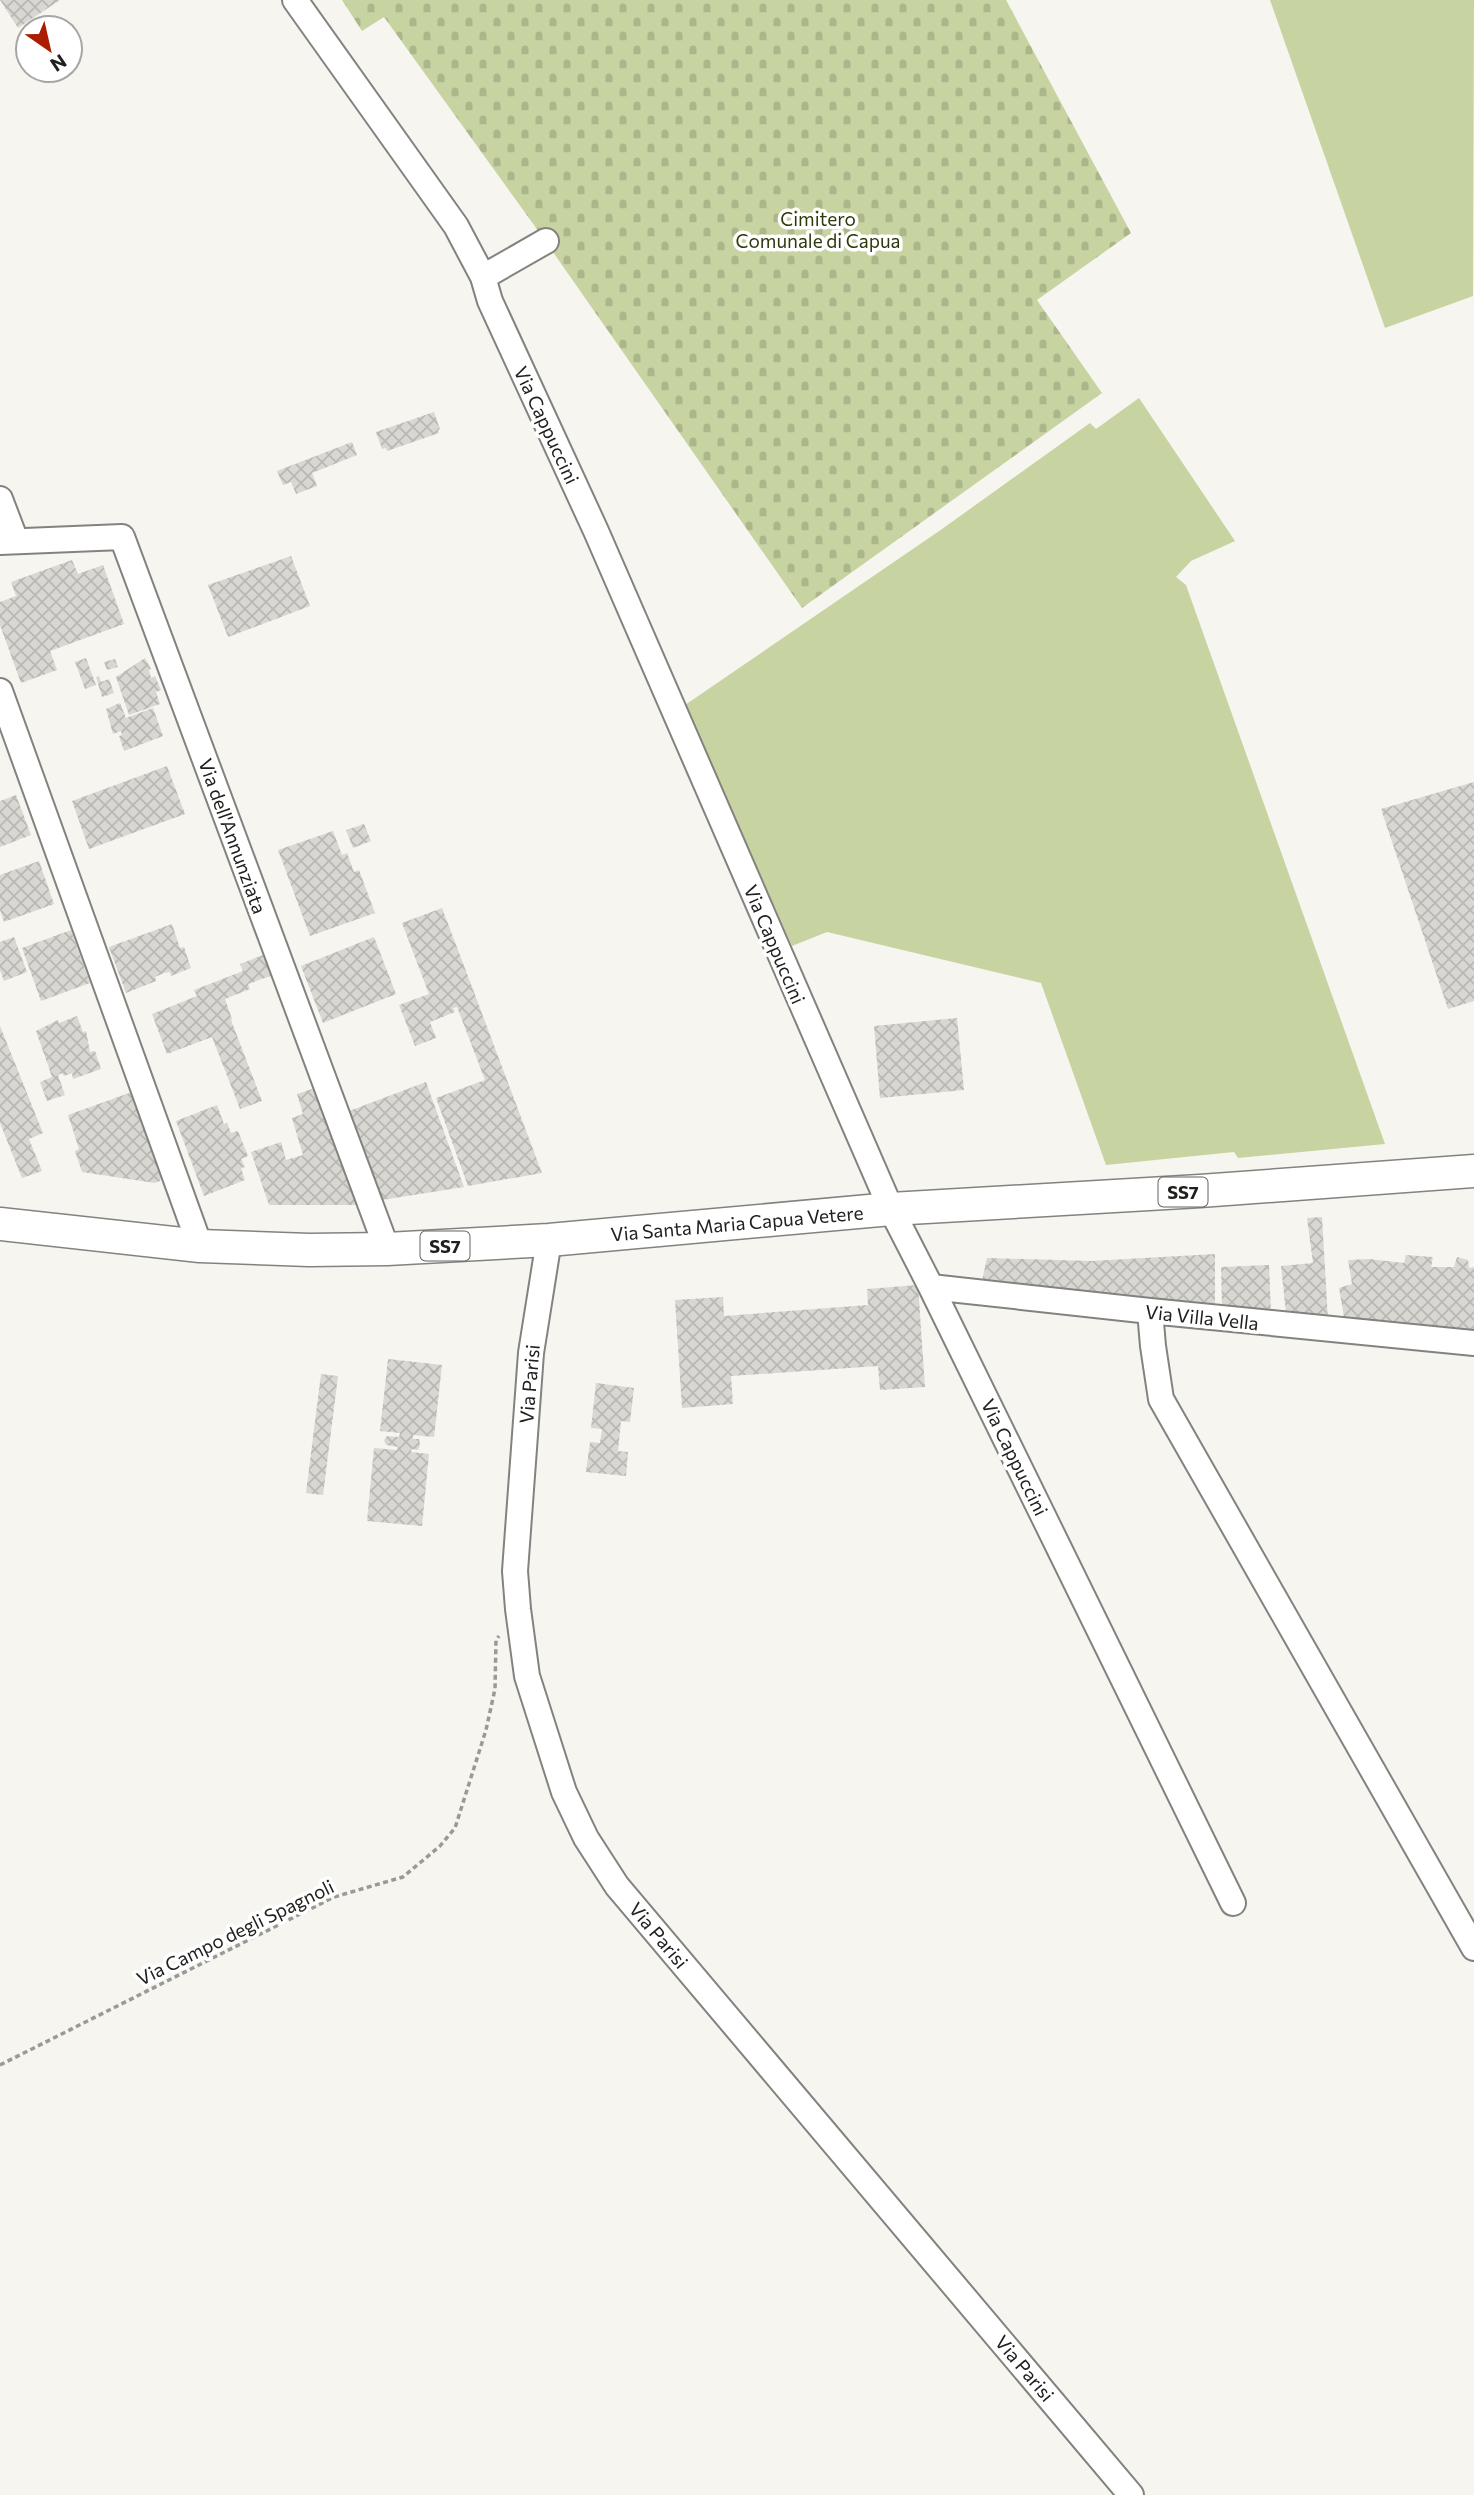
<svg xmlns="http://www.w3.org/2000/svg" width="1474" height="2495" font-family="Commissioner,sans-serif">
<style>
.grass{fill:#c7d4a2}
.cemetery{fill:url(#cemetery-stones)}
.building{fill:url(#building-cross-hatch)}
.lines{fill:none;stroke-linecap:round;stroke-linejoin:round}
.minor-casing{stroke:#84827e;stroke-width:28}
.major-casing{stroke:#84827e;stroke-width:35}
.path{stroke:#9a9995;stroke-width:3.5;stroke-dasharray:5 3.5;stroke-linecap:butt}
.minor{stroke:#fff;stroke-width:24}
.major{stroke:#fff;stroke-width:32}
.labels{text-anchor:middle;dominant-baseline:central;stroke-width:7;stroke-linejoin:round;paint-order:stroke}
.shield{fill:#fff;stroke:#636362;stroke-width:2}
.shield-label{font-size:18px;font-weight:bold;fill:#20201e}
.park-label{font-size:19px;fill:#2f380a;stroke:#fff}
.street-label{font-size:19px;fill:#20201e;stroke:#fff}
</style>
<defs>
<pattern id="cemetery-stones" width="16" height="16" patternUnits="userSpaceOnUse" patternTransform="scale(1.75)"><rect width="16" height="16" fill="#c7d4a2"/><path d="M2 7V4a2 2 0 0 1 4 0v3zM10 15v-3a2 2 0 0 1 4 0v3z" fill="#abb68b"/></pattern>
<pattern id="building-cross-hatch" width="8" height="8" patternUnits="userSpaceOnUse" patternTransform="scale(1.75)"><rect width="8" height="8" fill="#d8d7d2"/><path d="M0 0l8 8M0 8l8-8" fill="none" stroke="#b9b8b4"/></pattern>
</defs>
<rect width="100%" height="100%" fill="#f7f5f0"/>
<path class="grass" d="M 1270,0 L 1474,0 L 1473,296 L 1385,328 Z
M 1139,398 L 1235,541 L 1191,561 L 1176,577 L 1186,585 L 1385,1144 L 1238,1158 L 1234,1152 L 1106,1165 L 1041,983 L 827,932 L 792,946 L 685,705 L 942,529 L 1090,423 L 1096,429 Z"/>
<path class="cemetery" d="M 342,0 L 1006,0 L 1131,233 L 1037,300 L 1102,393 L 802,608 L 534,225 L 384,17 L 362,31 Z"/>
<path class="building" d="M 0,0 L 60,0 L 18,28 Z
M 434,412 L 440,429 L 438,430 L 439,433 L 387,451 L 386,448 L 382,449 L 376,432 Z
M 352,442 L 357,455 L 312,473 L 317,486 L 296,494 L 291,482 L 283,485 L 277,471 Z
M 291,556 L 310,606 L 228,637 L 208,585 Z
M 72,560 L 78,574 L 103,565 L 124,624 L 50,651 L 57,670 L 21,683 L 0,625 L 0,602 L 16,596 L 11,582 Z
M 86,658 L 96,685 L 85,689 L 75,662 Z
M 145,658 L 151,669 L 149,670 L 151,678 L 155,676 L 161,690 L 156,692 L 160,704 L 129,715 L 116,677 Z
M 115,659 L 118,667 L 107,670 L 104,662 Z
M 99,676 L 101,682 L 109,679 L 114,693 L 102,697 L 96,677 Z
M 120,703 L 126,718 L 153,708 L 163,736 L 124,751 L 119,736 L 122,735 L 121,731 L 113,734 L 106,709 Z
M 167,766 L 185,814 L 89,849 L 72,801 Z
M 1474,782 L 1474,1001 L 1448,1009 L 1381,809 Z
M 16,795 L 31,835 L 0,847 L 0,801 Z
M 364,824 L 371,841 L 353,848 L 346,830 Z
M 333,831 L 342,855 L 347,853 L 354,872 L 359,870 L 375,913 L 310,936 L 278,850 Z
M 39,861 L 54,904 L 4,922 L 0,910 L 0,875 Z
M 442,908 L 469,979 L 542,1173 L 468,1186 L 436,1098 L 485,1080 L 457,1007 L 453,1008 L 455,1012 L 430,1022 L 436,1038 L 415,1046 L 399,1005 L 429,994 L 402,923 Z
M 172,924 L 180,948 L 184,947 L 191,968 L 171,976 L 170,972 L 164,973 L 155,977 L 156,981 L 126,993 L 109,947 Z
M 71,930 L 90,983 L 41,1001 L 22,948 Z
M 14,937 L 27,972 L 4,981 L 0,970 L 0,942 Z
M 374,937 L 396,994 L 323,1023 L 301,966 Z
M 268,953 L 276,974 L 248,984 L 250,989 L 225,999 L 232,1019 L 231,1020 L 262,1101 L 240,1109 L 212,1037 L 167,1054 L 152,1014 L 197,996 L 194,990 L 243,971 L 240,964 Z
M 77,1016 L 83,1032 L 86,1031 L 90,1052 L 95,1051 L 101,1069 L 73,1079 L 72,1073 L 64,1076 L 62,1073 L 58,1075 L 65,1095 L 47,1101 L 40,1082 L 52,1077 L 36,1031 L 58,1020 L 59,1023 Z
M 957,1018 L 964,1090 L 880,1098 L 874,1026 Z
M 0,1026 L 43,1133 L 29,1139 L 42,1171 L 22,1178 L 0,1123 Z
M 426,1082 L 464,1187 L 382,1200 L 349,1111 Z
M 318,1087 L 357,1205 L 269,1205 L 251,1152 L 281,1142 L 286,1160 L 303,1155 L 292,1118 L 303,1114 L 297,1094 Z
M 132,1092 L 161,1177 L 160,1181 L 155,1183 L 82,1172 L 75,1151 L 79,1149 L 68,1115 Z
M 217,1105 L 224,1124 L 227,1123 L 231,1133 L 238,1131 L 248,1156 L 241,1159 L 245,1167 L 241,1168 L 245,1180 L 204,1196 L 176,1121 Z
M 1322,1217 L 1328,1320 L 1286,1313 L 1281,1266 L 1313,1263 L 1307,1218 Z
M 1215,1254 L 1215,1304 L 982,1281 L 987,1258 L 1091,1261 Z
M 1406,1255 L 1433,1257 L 1431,1267 L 1454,1267 L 1457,1257 L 1468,1260 L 1469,1268 L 1474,1267 L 1474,1334 L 1344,1317 L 1339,1288 L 1352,1284 L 1348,1260 L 1369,1259 L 1404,1263 Z
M 1269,1265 L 1271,1313 L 1222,1307 L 1221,1267 Z
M 918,1285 L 925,1387 L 880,1390 L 878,1366 L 731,1376 L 733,1404 L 682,1408 L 675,1300 L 723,1297 L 724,1316 L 868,1305 L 867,1289 Z
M 388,1359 L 442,1365 L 434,1437 L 413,1435 L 413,1439 L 419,1439 L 420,1445 L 418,1450 L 412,1449 L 411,1452 L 429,1454 L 422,1526 L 367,1521 L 374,1448 L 397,1450 L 398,1447 L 386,1445 L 384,1440 L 387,1436 L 399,1437 L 400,1433 L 380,1431 Z
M 321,1374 L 338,1376 L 323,1495 L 306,1493 Z
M 596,1383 L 634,1388 L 630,1422 L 621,1421 L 618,1451 L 628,1452 L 626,1476 L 586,1472 L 590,1442 L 600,1443 L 602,1429 L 591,1428 Z"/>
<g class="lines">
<defs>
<path id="minor" d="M 295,0 L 456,226 L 483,277 L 490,301 L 596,531 L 891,1209 L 931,1287 L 1233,1903
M 483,277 L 546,241
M 0,499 L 16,541
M 0,542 L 122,537 L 387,1249
M 0,691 L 200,1246
M 549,1240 L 531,1353 L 515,1571 L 518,1609 L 527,1676 L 564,1792 L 586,1838 L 617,1886 L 1131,2495
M 931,1287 L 1150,1311 L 1474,1343
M 1150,1311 L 1153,1346 L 1161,1399 L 1474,1948"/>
<path id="major" d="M 0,1224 L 200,1246 L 309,1250 L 387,1249 L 549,1240 L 891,1209 L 1200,1191 L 1474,1171"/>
</defs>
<use href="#minor" class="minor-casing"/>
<use href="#major" class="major-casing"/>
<path class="path" d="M 0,2065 L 334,1897 L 403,1877 L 440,1846 L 455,1828 L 486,1730 L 495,1689 L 496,1640 L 499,1636"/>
<use href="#minor" class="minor"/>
<use href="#major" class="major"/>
</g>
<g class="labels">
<g class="shield">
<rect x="1158.5" y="1177.5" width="49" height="29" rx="5"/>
<rect x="420.5" y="1231.5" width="49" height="29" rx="5"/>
</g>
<g class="shield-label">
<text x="1183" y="1192">SS7</text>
<text x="445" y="1246">SS7</text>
</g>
<g class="park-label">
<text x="818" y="218">Cimitero<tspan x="818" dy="22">Comunale di Capua</tspan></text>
</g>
<g class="street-label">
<text transform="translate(547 425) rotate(65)">Via Cappuccini</text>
<text transform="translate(233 836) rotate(70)">Via dell'Annunziata</text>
<text transform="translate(775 944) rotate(67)">Via Cappuccini</text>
<text transform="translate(737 1223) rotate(-5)">Via Santa Maria Capua Vetere</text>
<text transform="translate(1202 1317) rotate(6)">Via Villa Vella</text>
<text transform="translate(529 1384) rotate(-85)">Via Parisi</text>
<text transform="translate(1015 1457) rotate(64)">Via Cappuccini</text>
<text transform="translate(235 1932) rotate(-26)">Via Campo degli Spagnoli</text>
<text transform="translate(659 1935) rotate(50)">Via Parisi</text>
<text transform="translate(1025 2368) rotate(50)">Via Parisi</text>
</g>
</g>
<g transform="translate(49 49) rotate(146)"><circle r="33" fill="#ffffff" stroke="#a6a6a5" stroke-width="2"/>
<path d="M0-5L12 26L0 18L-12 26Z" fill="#ab1c01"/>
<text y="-10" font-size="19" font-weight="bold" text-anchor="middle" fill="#20201e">N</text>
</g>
</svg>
